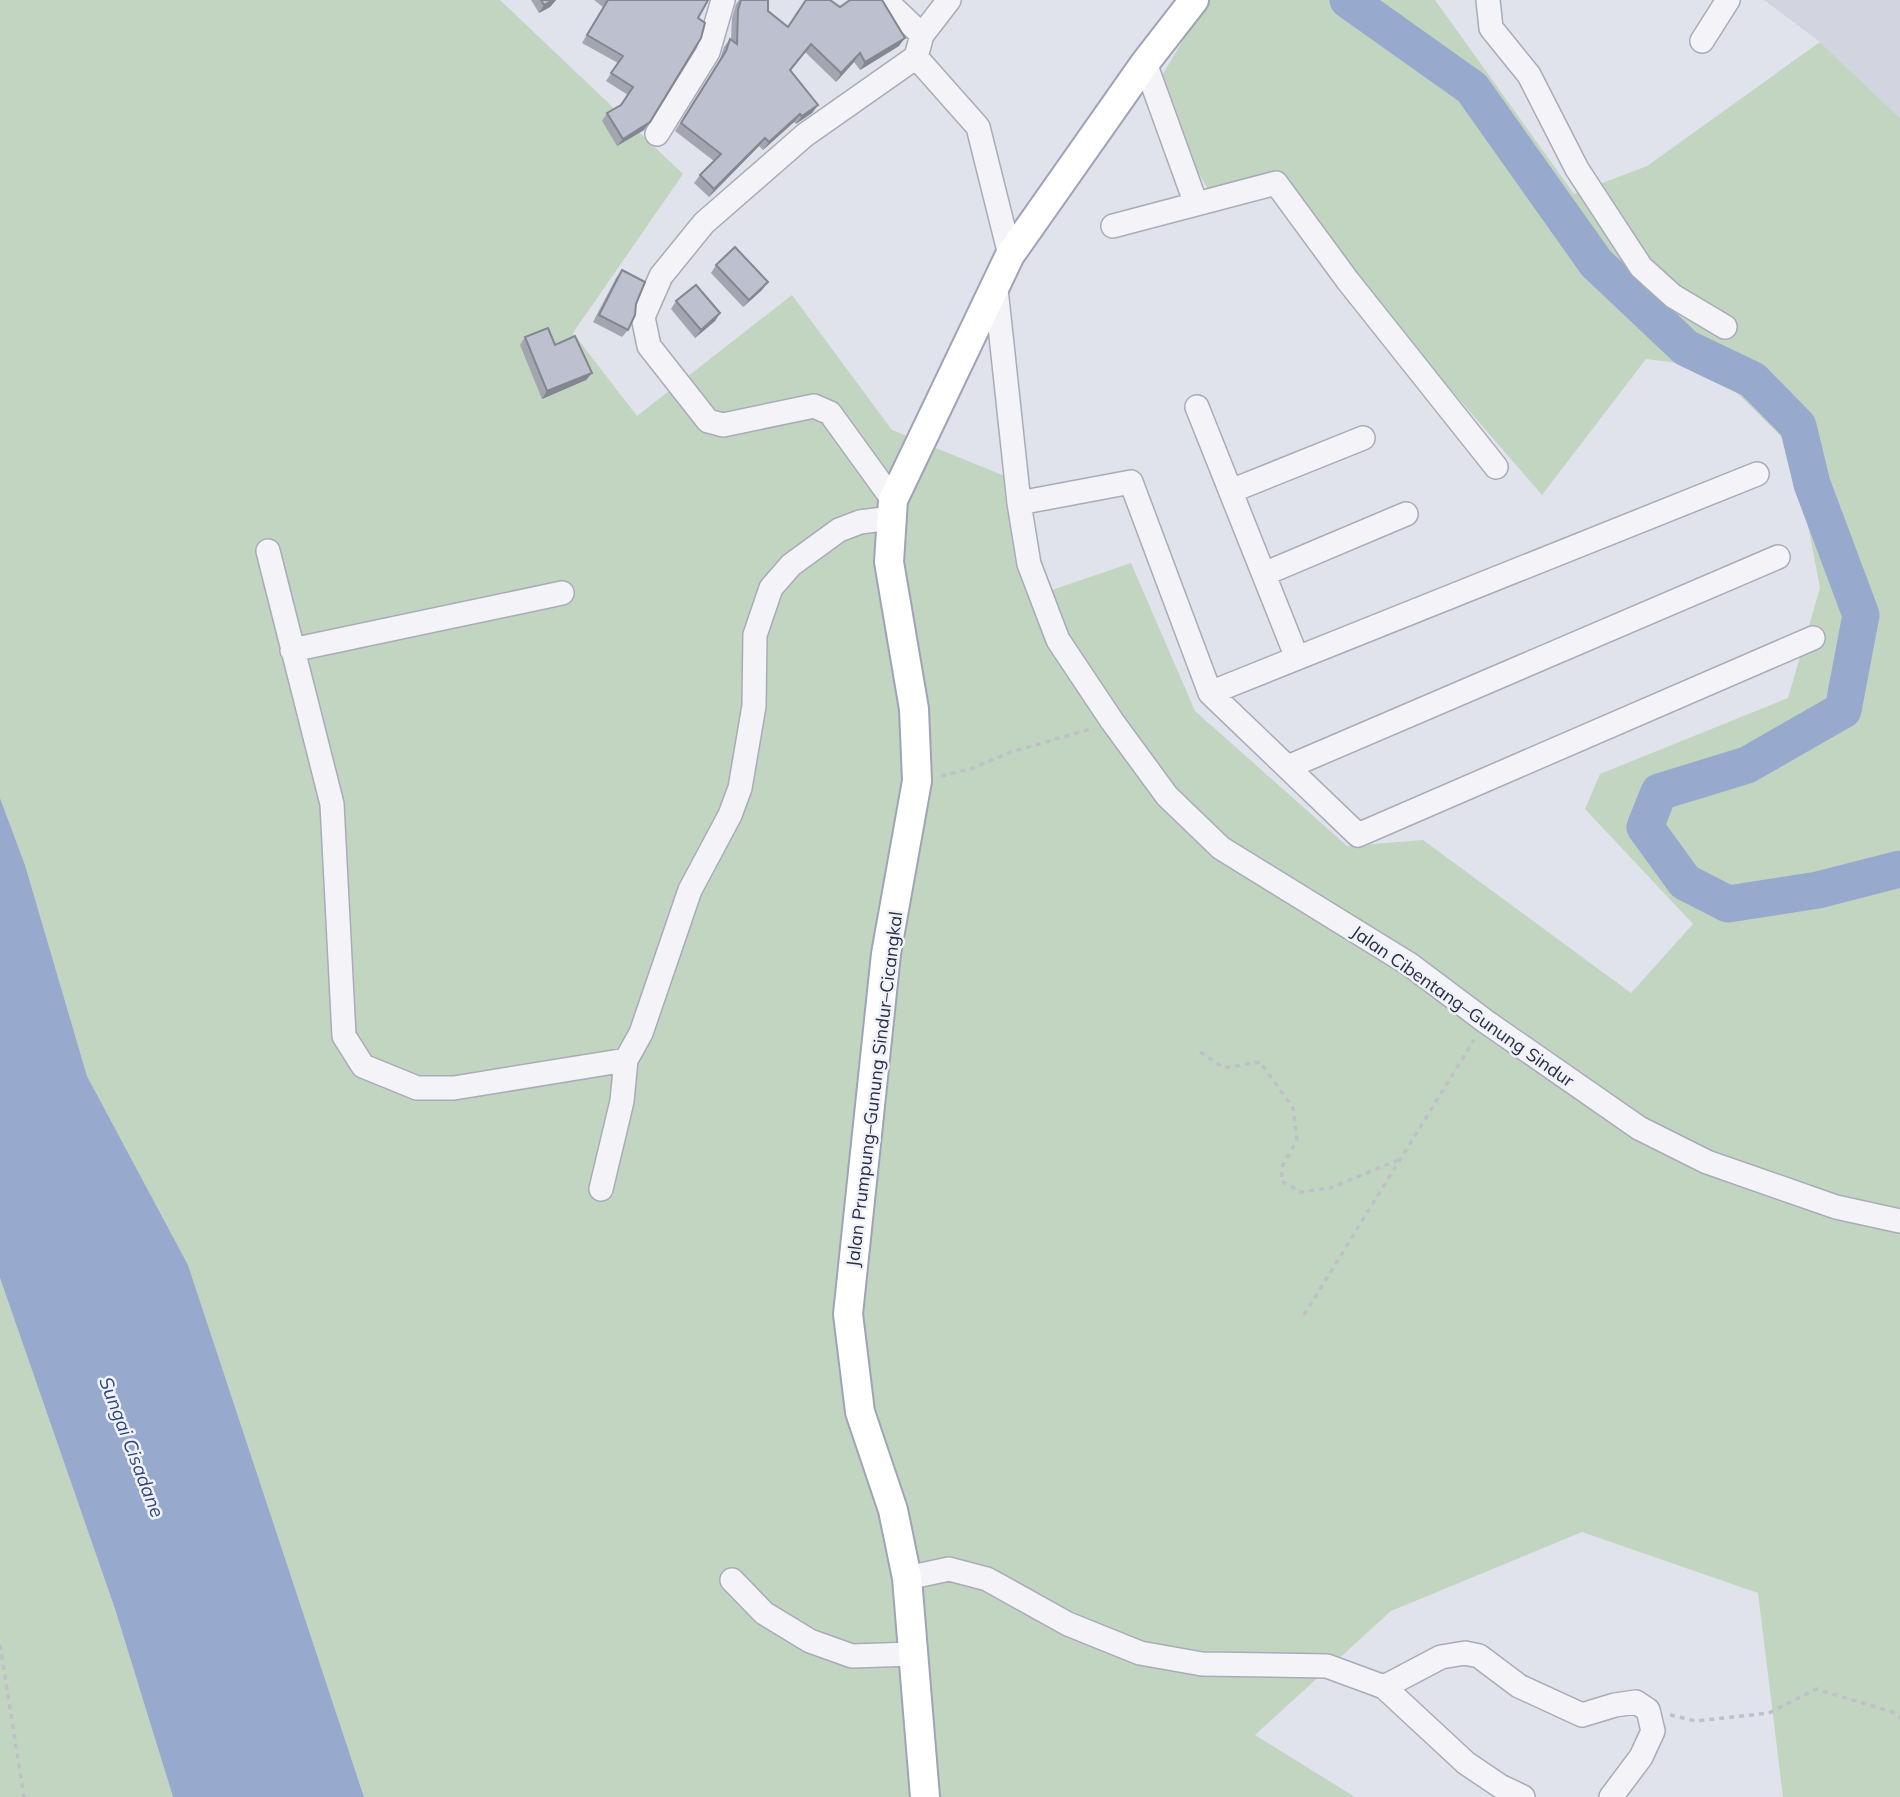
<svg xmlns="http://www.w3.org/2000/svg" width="1900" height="1797" font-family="Mulish,sans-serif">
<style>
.built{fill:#d2d5e0}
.green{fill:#c2d5c1}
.water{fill:#98a9ce}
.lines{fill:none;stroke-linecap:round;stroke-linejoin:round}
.river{stroke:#98a9ce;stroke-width:37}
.minor-casing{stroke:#a8acb9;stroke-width:26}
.major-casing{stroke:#9ea4b8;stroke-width:32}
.path{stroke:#bfc0c9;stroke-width:3.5;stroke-dasharray:5 5;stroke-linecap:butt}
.minor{stroke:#f4f4f8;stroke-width:23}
.major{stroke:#fff;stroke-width:28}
.wall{fill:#a3a5b1}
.shaded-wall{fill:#848690}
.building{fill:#bdc0ce;stroke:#848690;stroke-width:2}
.labels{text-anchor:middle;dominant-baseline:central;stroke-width:5;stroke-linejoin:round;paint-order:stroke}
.street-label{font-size:18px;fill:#272d44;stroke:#f0f2f8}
.water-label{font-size:19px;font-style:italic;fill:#2d437c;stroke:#f0f2f8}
</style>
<rect width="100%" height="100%" fill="#e0e3eb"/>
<path class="built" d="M 1764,0 L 1900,0 L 1900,118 L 1820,42 Z"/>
<path class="green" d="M 0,0 L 500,0 L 683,174 L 573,333 L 637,416 L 792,295 L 892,430 L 1017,481 L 1046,592 L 1131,563 L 1195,711 L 1347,846 L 1423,840 L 1631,993 L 1693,924 L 1585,809 L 1600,774 L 1788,698 L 1820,588 L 1793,448 L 1711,367 L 1646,359 L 1542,495 L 1275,186 L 1211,194 L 1151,94 L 1207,0 L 1435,0 L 1574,194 L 1647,166 L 1820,42 L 1900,118 L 1900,1797 L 1783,1797 L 1758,1593 L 1582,1532 L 1391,1611 L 1255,1735 L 1355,1797 L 364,1797 L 188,1265 L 87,1076 L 25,865 L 0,798 Z
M 0,1278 L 115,1609 L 173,1797 L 0,1797 Z"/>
<path class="water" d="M 0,798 L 25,865 L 87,1076 L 188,1265 L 364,1797 L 173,1797 L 115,1609 L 0,1278 Z"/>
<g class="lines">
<path class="river" d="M 1348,0 L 1472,88 L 1596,263 L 1686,348 L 1753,380 L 1798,426 L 1812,484 L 1861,615 L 1843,710 L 1747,765 L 1659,792 L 1645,827 L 1685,882 L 1728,904 L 1818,890 L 1900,869"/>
<defs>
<path id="minor" d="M 885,0 L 922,35
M 949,0 L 922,35 L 916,57 L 978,127 L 1010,255
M 1488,0 L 1491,28 L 1529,75 L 1577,169 L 1641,267 L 1673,296 L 1725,327
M 1702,41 L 1728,0
M 1145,63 L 1196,204
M 657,134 L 708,52 L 723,0
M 1113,226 L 1276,183 L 1348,281 L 1496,467
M 996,289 L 1019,503 L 1029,564 L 1058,640 L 1112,721 L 1167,796 L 1221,848 L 1409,964 L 1485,1021 L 1639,1128 L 1707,1162 L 1836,1207 L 1900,1221
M 1197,407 L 1297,658
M 1231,491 L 1363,438
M 893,500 L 830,413 L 814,406 L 723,425 L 708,421 L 649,346 L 643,317 L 661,276 L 704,223 L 805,135 L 916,57
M 1019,503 L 1131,482 L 1210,693 L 1757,474
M 268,551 L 332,804 L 344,1036 L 363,1066 L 417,1088 L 454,1088 L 626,1060
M 1264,574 L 1406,514
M 292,650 L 562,593
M 1210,693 L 1358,835 L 1813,638
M 1288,767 L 1778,557
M 601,1189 L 622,1101 L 626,1060 L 641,1033 L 690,890 L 730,815 L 740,788 L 754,706 L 755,635 L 771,588 L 791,565 L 839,530 L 860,522 L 891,518
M 907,1578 L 949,1569 L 987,1579 L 1068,1624 L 1140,1653 L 1202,1664 L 1327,1666 L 1384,1687 L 1466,1763 L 1500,1786 L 1523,1797
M 732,1580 L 764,1613 L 810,1641 L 852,1656 L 913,1654
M 1384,1687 L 1441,1657 L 1465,1653 L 1479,1656 L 1519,1686 L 1582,1715 L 1615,1705 L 1636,1702 L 1648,1710 L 1653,1731 L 1641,1757 L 1611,1797"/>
<path id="major" d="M 925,1797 L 907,1578 L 893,1510 L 860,1412 L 848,1314 L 886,954 L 917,781 L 914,709 L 889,562 L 893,500 L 1010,255 L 1145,63 L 1194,0"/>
</defs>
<use href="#minor" class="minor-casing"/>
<use href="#major" class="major-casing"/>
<path class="path" d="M 941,776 L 970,769 L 1011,752 L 1094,728
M 1200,1052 L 1224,1068 L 1260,1062 L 1293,1108 L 1297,1140 L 1283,1165 L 1281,1181 L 1301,1192 L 1330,1188 L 1398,1160
M 1304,1315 L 1474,1040
M 0,1645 L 24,1797
M 1670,1715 L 1696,1721 L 1769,1713 L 1816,1689 L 1892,1712 L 1900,1718"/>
<use href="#minor" class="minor"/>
<use href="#major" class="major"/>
</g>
<path class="wall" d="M 531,0 L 556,0 L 550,7 L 539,13 Z
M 594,0 L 708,0 L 698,18 L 644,130 L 617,146 L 602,121 L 607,113 L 621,105 L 628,95 L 606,81 L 618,63 L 582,43 L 603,7 Z
M 739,0 L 768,0 L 768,11 L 788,27 L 899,46 L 860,70 L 854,62 L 836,82 L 805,52 L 791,70 L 818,105 L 812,113 L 796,124 L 794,122 L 763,150 L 759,146 L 709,197 L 694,183 L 700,175 L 714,161 L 675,131 L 720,59 L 724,47 L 730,39 L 731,40 L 732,18 L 736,4 Z
M 716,265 L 762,290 L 743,307 L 711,273 Z
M 622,270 L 636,304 L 628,330 L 622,337 L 593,322 L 616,278 Z
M 676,301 L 720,313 L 715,321 L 695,338 L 671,309 Z
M 525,337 L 555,345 L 592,373 L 586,380 L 542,399 L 520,345 Z"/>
<path class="shaded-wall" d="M 553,0 L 556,0 L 550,7 L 539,13 L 544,5 Z
M 905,38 L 899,46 L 860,70 L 865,62 Z
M 860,53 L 854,62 L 836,82 L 841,73 Z
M 818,105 L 812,113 L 796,124 L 802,116 Z
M 800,114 L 794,122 L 763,150 L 769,142 Z
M 650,122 L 644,130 L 617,146 L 623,139 Z
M 765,138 L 759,146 L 709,197 L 714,189 Z
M 768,282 L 762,290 L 743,307 L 749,300 Z
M 720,313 L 715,321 L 695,338 L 701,330 Z
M 592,373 L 586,380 L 542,399 L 547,391 Z"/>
<path class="building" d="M 541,0 L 553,0 L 544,5 Z
M 608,0 L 708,0 L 698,18 L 705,23 L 701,38 L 650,122 L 623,139 L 607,113 L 621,105 L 633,87 L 611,73 L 623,56 L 587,35 Z
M 741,0 L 768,0 L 768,11 L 788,27 L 806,0 L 830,0 L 840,7 L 850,0 L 882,0 L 905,38 L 865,62 L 860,53 L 841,73 L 811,44 L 790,70 L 818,105 L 802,116 L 800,114 L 769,142 L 765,138 L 714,189 L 700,175 L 721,154 L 681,123 L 726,51 L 730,39 L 737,44 L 738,10 Z
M 735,247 L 768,282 L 749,300 L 716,265 Z
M 622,270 L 645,282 L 636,304 L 635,315 L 628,330 L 599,315 Z
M 696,285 L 720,313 L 701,330 L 676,301 Z
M 548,328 L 555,345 L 575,336 L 592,373 L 547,391 L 525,337 Z"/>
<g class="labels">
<g class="street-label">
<text transform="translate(1463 1006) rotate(35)">Jalan Cibentang–Gunung Sindur</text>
<text transform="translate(874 1089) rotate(-83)">Jalan Prumpung–Gunung Sindur–Cicangkal</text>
</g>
<g class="water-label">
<text transform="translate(132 1447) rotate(69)">Sungai Cisadane</text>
</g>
</g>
</svg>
